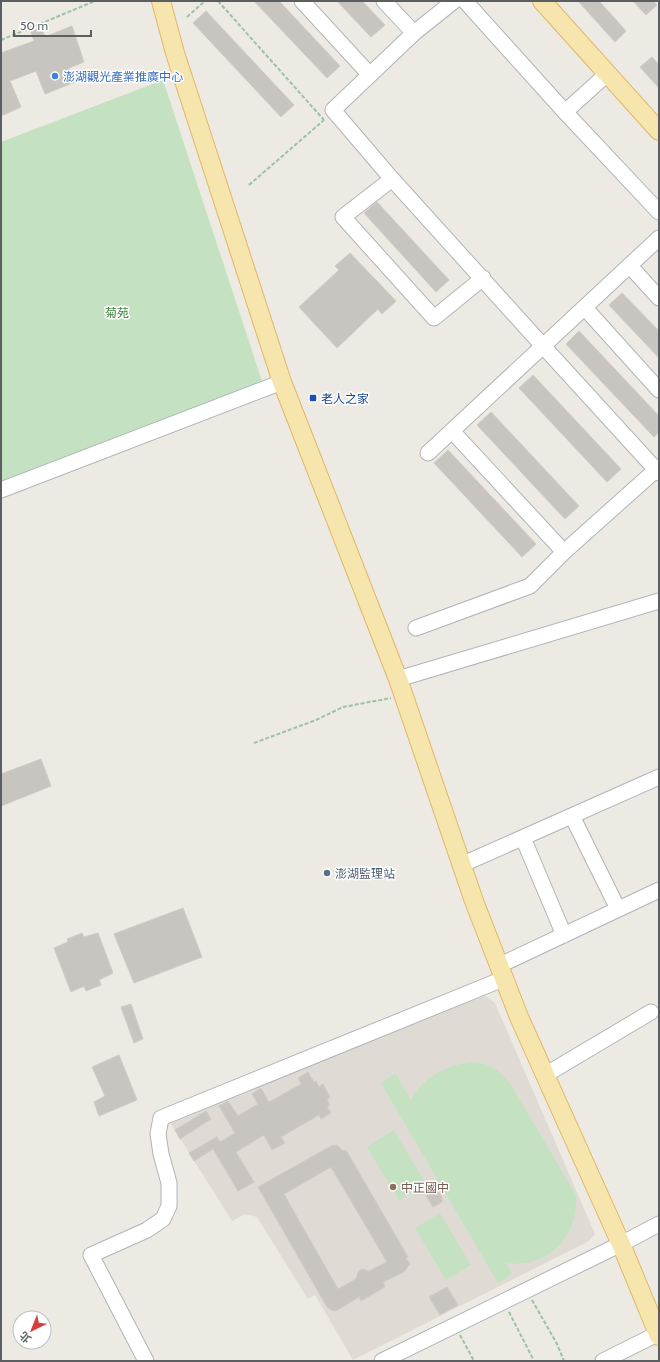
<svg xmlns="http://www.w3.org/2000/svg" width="660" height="1362" font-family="Cabin,'Noto Sans TC',sans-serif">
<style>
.education{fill:#dfdbd4}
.green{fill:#c4e2c2}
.building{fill:#c8c5c0;stroke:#d0cbc2;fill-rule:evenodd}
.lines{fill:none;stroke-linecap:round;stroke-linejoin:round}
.minor-casing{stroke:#b0b4b7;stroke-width:17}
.major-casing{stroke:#e3b665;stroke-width:20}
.path{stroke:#9cc2a3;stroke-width:2;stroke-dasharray:4 2;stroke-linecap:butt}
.minor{stroke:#fff;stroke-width:15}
.major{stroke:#f7e5ae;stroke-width:18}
.shop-dot{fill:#3f7fe0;stroke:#fff;stroke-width:1.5}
.transit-dot{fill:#1a4fb4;stroke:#fff;stroke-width:1.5}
.service-dot{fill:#5c6f8a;stroke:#fff;stroke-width:1.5}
.education-dot{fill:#8d6e63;stroke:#fff;stroke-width:1.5}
.labels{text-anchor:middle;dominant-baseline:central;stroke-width:3;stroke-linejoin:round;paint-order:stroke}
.shop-label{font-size:12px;fill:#366cbe;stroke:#fff;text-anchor:start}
.park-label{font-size:12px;fill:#3f803d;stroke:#fff}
.transit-label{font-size:12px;fill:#164399;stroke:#fff;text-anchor:start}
.service-label{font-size:12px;fill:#4e5e75;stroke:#fff;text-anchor:start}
.education-label{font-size:12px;fill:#785e54;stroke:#fff;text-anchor:start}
</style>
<rect width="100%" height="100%" fill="#eceae3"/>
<path class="education" d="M 485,996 L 495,1003 L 595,1234 L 589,1241 L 353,1360 L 315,1295 L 308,1299 L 257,1217 L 245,1214 L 232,1221 L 169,1121 L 318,1058 Z"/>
<path class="green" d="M 163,80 L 262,381 L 1,484 L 1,142 Z
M 470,1062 C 490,1063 498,1069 510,1083 L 576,1195 C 579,1236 548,1269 506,1263 L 512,1274 L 498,1283 L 381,1083 L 395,1073 L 411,1100 C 424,1076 444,1067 470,1062 Z
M 394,1130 L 426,1184 L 399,1200 L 367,1147 Z
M 440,1213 L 471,1265 L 446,1280 L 415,1228 Z"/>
<path class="building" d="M 254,1 L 279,1 L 340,66 L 327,78 Z
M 337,1 L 362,1 L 385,25 L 371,37 Z
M 578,1 L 599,1 L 626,31 L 615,42 Z
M 633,1 L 653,1 L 657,5 L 646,15 Z
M 206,11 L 294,105 L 281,117 L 193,23 Z
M 72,26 L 84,62 L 69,68 L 75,82 L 45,94 L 36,71 L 10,81 L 21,107 L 1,116 L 1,53 L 34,41 L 31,32 L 41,27 L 45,37 Z
M 652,57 L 659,65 L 659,88 L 640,67 Z
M 377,202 L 449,280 L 436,292 L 364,213 Z
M 350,253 L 396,301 L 382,314 L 378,309 L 337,348 L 299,307 L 339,270 L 335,266 Z
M 622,293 L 659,331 L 659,358 L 609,305 Z
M 579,331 L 659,416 L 659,432 L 654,437 L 566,344 Z
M 533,375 L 621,469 L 607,482 L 519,388 Z
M 491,412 L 579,506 L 565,519 L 477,425 Z
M 448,450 L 536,544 L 522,557 L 434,463 Z
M 41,759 L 51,786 L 1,806 L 1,774 Z
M 183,908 L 202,957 L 134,983 L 114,934 Z
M 82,933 L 84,937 L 98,933 L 113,973 L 99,980 L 101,985 L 86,991 L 84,986 L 71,992 L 54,948 L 68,942 L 67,939 Z
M 131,1004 L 143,1039 L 134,1043 L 121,1007 Z
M 119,1055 L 137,1100 L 99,1116 L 94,1102 L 105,1096 L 92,1067 Z
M 308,1072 L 314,1082 L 316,1081 L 319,1087 L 323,1084 L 330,1097 L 327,1099 L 330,1105 L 327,1107 L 331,1113 L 321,1119 L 319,1115 L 281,1137 L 285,1143 L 272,1150 L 264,1135 L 236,1152 L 254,1182 L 238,1191 L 213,1149 L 194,1161 L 189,1153 L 217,1137 L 220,1142 L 235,1133 L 219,1106 L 228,1101 L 238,1116 L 258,1104 L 252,1094 L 261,1088 L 269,1102 L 301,1084 L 298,1078 Z
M 206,1111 L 211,1119 L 180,1139 L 175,1130 Z
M 337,1145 L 343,1151 L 346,1150 L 408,1257 L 406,1258 L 410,1264 L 404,1272 L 383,1282 L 385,1287 L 361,1301 L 359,1297 L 336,1311 L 331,1310 L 327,1307 L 258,1187 L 331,1146 ZM 331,1167 L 387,1262 L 369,1271 L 362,1269 L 358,1272 L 356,1279 L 338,1289 L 284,1194 Z
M 433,1187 L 437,1189 L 442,1198 L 442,1202 L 433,1207 L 424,1192 Z
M 447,1287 L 458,1305 L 440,1315 L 429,1297 Z"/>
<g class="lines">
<defs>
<path id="minor" d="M 302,1 L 370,75
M 384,1 L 414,33
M 454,1 L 414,33 L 333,110 L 392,179 L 543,346 L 659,238
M 465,1 L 565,112 L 659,212
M 565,112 L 607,74
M 392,179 L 343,217 L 434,318 L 483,278
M 630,266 L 659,298
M 585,308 L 659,390
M 452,431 L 564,552 L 659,467
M 428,453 L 543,346 L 659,473
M 1,490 L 282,382
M 416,628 L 530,586 L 564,552
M 398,679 L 659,601
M 572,816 L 618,909
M 523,838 L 564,935
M 461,865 L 659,777
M 498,966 L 659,890
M 545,1075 L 651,1012
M 146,1361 L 91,1255 L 147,1230 L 163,1219 L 169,1206 L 169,1183 L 161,1154 L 158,1134 L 161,1118 L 503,979
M 382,1361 L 621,1244 L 659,1224
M 603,1361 L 659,1333"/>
<path id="major" d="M 161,1 L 175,53 L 282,382 L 398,679 L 474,901 L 519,1017 L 621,1244 L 659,1336
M 542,1 L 659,131"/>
</defs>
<use href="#minor" class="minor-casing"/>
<use href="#major" class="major-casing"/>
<path class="path" d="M 218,1 L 324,120
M 187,17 L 205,1
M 1,40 L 95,1
M 249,185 L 324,120
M 254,743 L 316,720 L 343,707 L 391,698
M 532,1300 L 557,1344 L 564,1361
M 509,1312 L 534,1361
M 460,1335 L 474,1361"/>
<use href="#minor" class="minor"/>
<use href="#major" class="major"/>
</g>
<circle class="shop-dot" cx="55" cy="76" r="4"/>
<rect class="transit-dot" x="309" y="394" width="8" height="8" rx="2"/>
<circle class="service-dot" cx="327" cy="873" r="4"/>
<circle class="education-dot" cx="393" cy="1187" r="4"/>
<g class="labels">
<g class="shop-label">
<text x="63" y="76">澎湖觀光產業推廣中心</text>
</g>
<g class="park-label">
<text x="117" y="312">菊苑</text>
</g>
<g class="transit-label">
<text x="321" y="398">老人之家</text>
</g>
<g class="service-label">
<text x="335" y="873">澎湖監理站</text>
</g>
<g class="education-label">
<text x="401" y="1187">中正國中</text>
</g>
</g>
<rect width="660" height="1362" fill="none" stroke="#5b5f62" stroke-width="4"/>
<g transform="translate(32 1330) rotate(223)"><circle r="19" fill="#ffffff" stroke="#bdbfc0"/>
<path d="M0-3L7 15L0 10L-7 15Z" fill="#d83e3e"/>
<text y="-6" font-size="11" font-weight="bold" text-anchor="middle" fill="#5b5f62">北</text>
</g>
<path d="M14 30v6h77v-6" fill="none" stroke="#5b5f62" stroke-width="2"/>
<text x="20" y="30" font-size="12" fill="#5b5f62" stroke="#ffffff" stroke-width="3" paint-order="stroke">50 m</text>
</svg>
